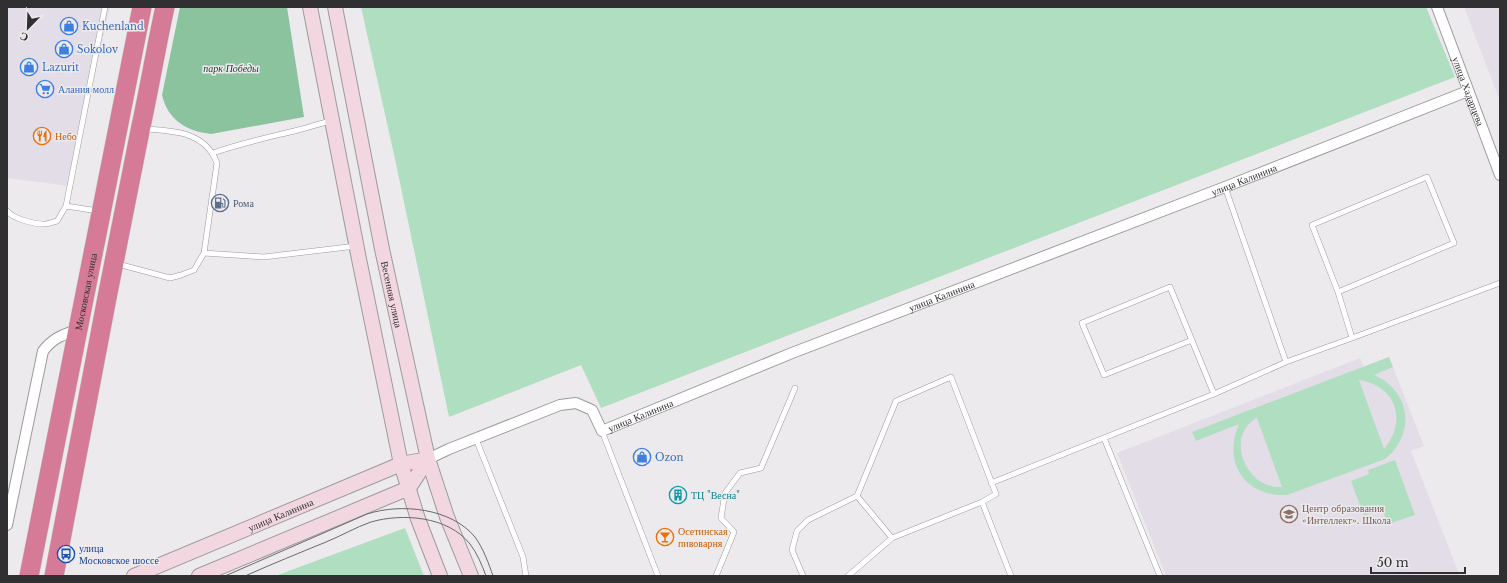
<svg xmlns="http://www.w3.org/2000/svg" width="1507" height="583" font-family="'Libre Baskerville',serif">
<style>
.built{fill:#e3dde8}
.green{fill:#b0dec0;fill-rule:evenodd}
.forest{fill:#8bc39f}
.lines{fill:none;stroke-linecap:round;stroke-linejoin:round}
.lane-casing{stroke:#9c9a9d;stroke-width:6}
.street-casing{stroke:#9c9a9d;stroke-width:12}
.secondary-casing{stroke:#9c9a9d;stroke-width:16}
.highway-casing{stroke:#c9c9c9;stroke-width:20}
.lane{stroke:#fff;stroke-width:5}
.street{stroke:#fff;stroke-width:10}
.secondary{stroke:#f2d7e0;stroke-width:14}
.highway{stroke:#d57a97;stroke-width:19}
.tram{stroke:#6a696b;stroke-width:1}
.labels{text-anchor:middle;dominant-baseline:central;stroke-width:3;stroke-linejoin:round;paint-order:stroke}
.shop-label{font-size:10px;fill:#366cbe;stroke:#eceaed;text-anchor:start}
.park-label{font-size:10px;font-style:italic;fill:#113e26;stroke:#eceaed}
.street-label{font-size:10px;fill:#302f31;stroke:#eceaed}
.food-label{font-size:10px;fill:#c56008;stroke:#eceaed;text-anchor:start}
.service-label{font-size:10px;fill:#4e5e75;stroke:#eceaed;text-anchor:start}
.culture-label{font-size:10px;fill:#0d838f;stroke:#eceaed;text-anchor:start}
.education-label{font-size:10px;fill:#785e54;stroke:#eceaed;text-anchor:start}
.transit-label{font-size:10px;fill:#164399;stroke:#eceaed;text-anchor:start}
</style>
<rect width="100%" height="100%" fill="#eceaed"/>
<path class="built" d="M 7,7 L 110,7 L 69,186 L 7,178 Z
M 1464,7 L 1500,7 L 1500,101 Z
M 1389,357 L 1424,446 L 1411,451 L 1460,576 L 1166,576 L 1117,453 L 1360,358 L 1364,367 Z"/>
<path class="green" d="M 361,7 L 1426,7 L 1455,77 L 601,408 L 581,365 L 449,417 L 395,159 Z
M 1389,357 L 1393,367 L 1374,375 C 1411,391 1416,434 1385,459 L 1287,495 C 1245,497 1222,462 1239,424 L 1196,441 L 1192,432 ZM 1359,380 C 1396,386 1408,420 1384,449 ZM 1256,418 L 1257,418 L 1282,487 C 1247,490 1224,438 1256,418 Z
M 1395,460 L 1415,515 L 1388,524 L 1382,510 L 1364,516 L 1351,481 L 1369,474 L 1368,470 Z
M 405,528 L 424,576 L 275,576 Z"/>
<path class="forest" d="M 180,7 L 287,7 L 304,117 L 211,134 C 186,131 168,120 162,95 Z"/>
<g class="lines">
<defs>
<path id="lane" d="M 213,153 C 241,143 270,137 298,130 C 310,127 320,123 332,121
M 1225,187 L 1286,362
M 7,211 C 14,219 33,224 44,224 C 48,224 53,222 57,221 L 66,206
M 98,211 L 66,206 L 105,7
M 204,253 L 264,257 L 356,246
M 118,264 L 170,278 L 181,275 L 194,270 L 204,253 L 217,163 C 205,131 173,131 144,129
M 1352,338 L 1500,283
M 1192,340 L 1104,375 L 1082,323 L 1170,287 L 1214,394
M 602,431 L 658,576
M 1104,438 L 1160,576
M 476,439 L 523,557 L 526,576
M 991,483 L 1214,394 L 1286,362 L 1352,338 L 1338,292 L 1312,225 L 1427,177 L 1454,243 L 1338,292
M 857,496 L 892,538
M 982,502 L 1011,576
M 716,576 L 734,532 L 721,518 L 725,493 L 740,473 L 761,468 L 795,388
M 803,576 L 792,550 L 797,531 L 808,520 L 857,496 L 896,401 L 951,377 L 996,494 L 982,502 L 892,538 L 848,576"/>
<g id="street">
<path id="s1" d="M 1437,7 L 1500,175"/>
<path id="s2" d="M 428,459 L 449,449 L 560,405 L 576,403 L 592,410 L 602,431 L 792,353 L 1225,187 L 1468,91"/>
<path d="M 7,525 L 43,351 C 53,338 62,335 77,330"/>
</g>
<g id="secondary">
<path d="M 310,7 L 359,259 L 401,464 L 418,519 L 440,576"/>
<path id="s3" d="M 335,7 L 382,249 L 428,459 L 447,517 L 471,576"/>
<path id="s4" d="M 134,576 L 401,464 L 428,459"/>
<path d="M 199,576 L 409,488 L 428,459"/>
</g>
<g id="highway">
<path id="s5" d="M 29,576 L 142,7"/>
<path d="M 54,576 C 82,428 110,279 140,131 C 149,90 156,48 165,7"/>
</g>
</defs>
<use href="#lane" class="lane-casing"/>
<use href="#street" class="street-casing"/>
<use href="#secondary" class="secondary-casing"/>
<use href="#highway" class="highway-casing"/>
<use href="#lane" class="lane"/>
<use href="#street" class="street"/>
<use href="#secondary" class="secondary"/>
<use href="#highway" class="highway"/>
<path class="tram" d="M 225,576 L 367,514 C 401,503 451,508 475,537 C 483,548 489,564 493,576
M 245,576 C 272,564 299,553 326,542 C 341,536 356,527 371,522 C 402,513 448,516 470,544 C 477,553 482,565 486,576"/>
</g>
<defs>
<symbol id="shop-ring" viewBox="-11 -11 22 22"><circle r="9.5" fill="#eceaed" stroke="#3f7fe0" stroke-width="1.5"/><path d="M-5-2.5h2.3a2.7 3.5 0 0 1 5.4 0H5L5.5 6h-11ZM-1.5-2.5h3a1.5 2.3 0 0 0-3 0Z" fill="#3f7fe0"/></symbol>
<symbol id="supermarket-ring" viewBox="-11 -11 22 22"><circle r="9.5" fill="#eceaed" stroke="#3f7fe0" stroke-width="1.5"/><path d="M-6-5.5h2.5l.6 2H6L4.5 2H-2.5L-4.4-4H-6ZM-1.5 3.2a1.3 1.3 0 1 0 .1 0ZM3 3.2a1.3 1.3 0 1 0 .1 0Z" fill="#3f7fe0"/></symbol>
<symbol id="restaurant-ring" viewBox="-11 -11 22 22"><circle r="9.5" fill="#eceaed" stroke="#e8710a" stroke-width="1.5"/><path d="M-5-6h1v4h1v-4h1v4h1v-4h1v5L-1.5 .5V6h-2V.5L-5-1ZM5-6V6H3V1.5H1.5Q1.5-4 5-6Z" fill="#e8710a"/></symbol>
<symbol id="fuel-ring" viewBox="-11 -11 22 22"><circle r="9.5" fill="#eceaed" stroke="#5c6f8a" stroke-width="1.5"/><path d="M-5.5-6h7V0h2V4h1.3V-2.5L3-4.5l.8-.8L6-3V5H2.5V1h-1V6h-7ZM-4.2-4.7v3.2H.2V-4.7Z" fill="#5c6f8a"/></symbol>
<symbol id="building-ring" viewBox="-11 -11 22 22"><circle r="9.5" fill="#eceaed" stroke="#0f9aa8" stroke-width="1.5"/><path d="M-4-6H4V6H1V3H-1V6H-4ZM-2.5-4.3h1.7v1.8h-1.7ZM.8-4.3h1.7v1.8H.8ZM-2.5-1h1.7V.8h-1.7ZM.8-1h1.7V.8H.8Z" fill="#0f9aa8"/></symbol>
<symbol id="school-ring" viewBox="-11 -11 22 22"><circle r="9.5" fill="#eceaed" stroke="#8d6e63" stroke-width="1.5"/><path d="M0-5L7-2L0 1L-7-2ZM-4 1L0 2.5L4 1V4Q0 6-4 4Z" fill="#8d6e63"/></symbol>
<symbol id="bar-ring" viewBox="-11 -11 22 22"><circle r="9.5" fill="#eceaed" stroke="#e8710a" stroke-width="1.5"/><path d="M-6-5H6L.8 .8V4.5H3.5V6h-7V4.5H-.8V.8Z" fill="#e8710a"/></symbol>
<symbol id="bus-ring" viewBox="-11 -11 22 22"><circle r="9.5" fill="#eceaed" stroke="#1a4fb4" stroke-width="1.5"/><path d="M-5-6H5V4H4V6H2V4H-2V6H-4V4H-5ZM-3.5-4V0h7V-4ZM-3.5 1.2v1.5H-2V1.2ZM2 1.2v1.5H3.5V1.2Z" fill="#1a4fb4"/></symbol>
</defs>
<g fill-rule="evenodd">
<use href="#shop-ring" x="59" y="16" width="20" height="20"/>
<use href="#shop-ring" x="54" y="39" width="20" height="20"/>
<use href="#shop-ring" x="19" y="57" width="20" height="20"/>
<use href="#supermarket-ring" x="35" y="79" width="20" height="20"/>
<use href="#restaurant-ring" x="32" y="126" width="20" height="20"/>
<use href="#fuel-ring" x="210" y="193" width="20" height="20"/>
<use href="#shop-ring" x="632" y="447" width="20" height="20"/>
<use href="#building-ring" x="668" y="485" width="20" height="20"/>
<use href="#school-ring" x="1279" y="504" width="20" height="20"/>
<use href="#bar-ring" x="655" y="527" width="20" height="20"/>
<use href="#bus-ring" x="56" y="544" width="20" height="20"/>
</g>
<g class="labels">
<g class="shop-label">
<text x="82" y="26">Kuchenland</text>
<text x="77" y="49">Sokolov</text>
<text x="42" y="67">Lazurit</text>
<text x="58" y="89">Алания молл</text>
<text x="655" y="457">Ozon</text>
</g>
<g class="park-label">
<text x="231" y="68">парк Победы</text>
</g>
<g class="street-label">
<text stroke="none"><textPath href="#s1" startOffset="90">улица Хадарцева</textPath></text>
<text stroke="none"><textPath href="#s2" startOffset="889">улица Калинина</textPath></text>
<text stroke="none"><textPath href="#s5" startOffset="290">Московская улица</textPath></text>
<text stroke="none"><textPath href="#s3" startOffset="293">Весенняя улица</textPath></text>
<text stroke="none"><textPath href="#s2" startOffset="565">улица Калинина</textPath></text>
<text stroke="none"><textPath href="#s2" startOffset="241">улица Калинина</textPath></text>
<text stroke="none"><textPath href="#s4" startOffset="159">улица Калинина</textPath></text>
</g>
<g class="food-label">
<text x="55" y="136">Небо</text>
<text x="678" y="531">Осетинская<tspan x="678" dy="12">пивоварня</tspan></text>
</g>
<g class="service-label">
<text x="233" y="203">Рома</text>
</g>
<g class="culture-label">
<text x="691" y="495">ТЦ "Весна"</text>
</g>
<g class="education-label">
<text x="1302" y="508">Центр образования<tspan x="1302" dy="12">«Интеллект». Школа</tspan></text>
</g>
<g class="transit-label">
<text x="79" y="548">улица<tspan x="79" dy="12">Московское шоссе</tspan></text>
</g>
</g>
<rect width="1507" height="583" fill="none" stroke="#302f31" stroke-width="16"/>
<g transform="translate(28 28) rotate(203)" stroke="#eceaed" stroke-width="3" paint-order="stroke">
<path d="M0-3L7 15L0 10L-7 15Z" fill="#302f31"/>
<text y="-6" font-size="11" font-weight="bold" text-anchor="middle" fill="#302f31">С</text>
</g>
<path d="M1371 567v6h94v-6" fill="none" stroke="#302f31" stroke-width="2"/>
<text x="1377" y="567" font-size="12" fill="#302f31" stroke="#eceaed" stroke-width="3" paint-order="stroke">50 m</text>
</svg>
